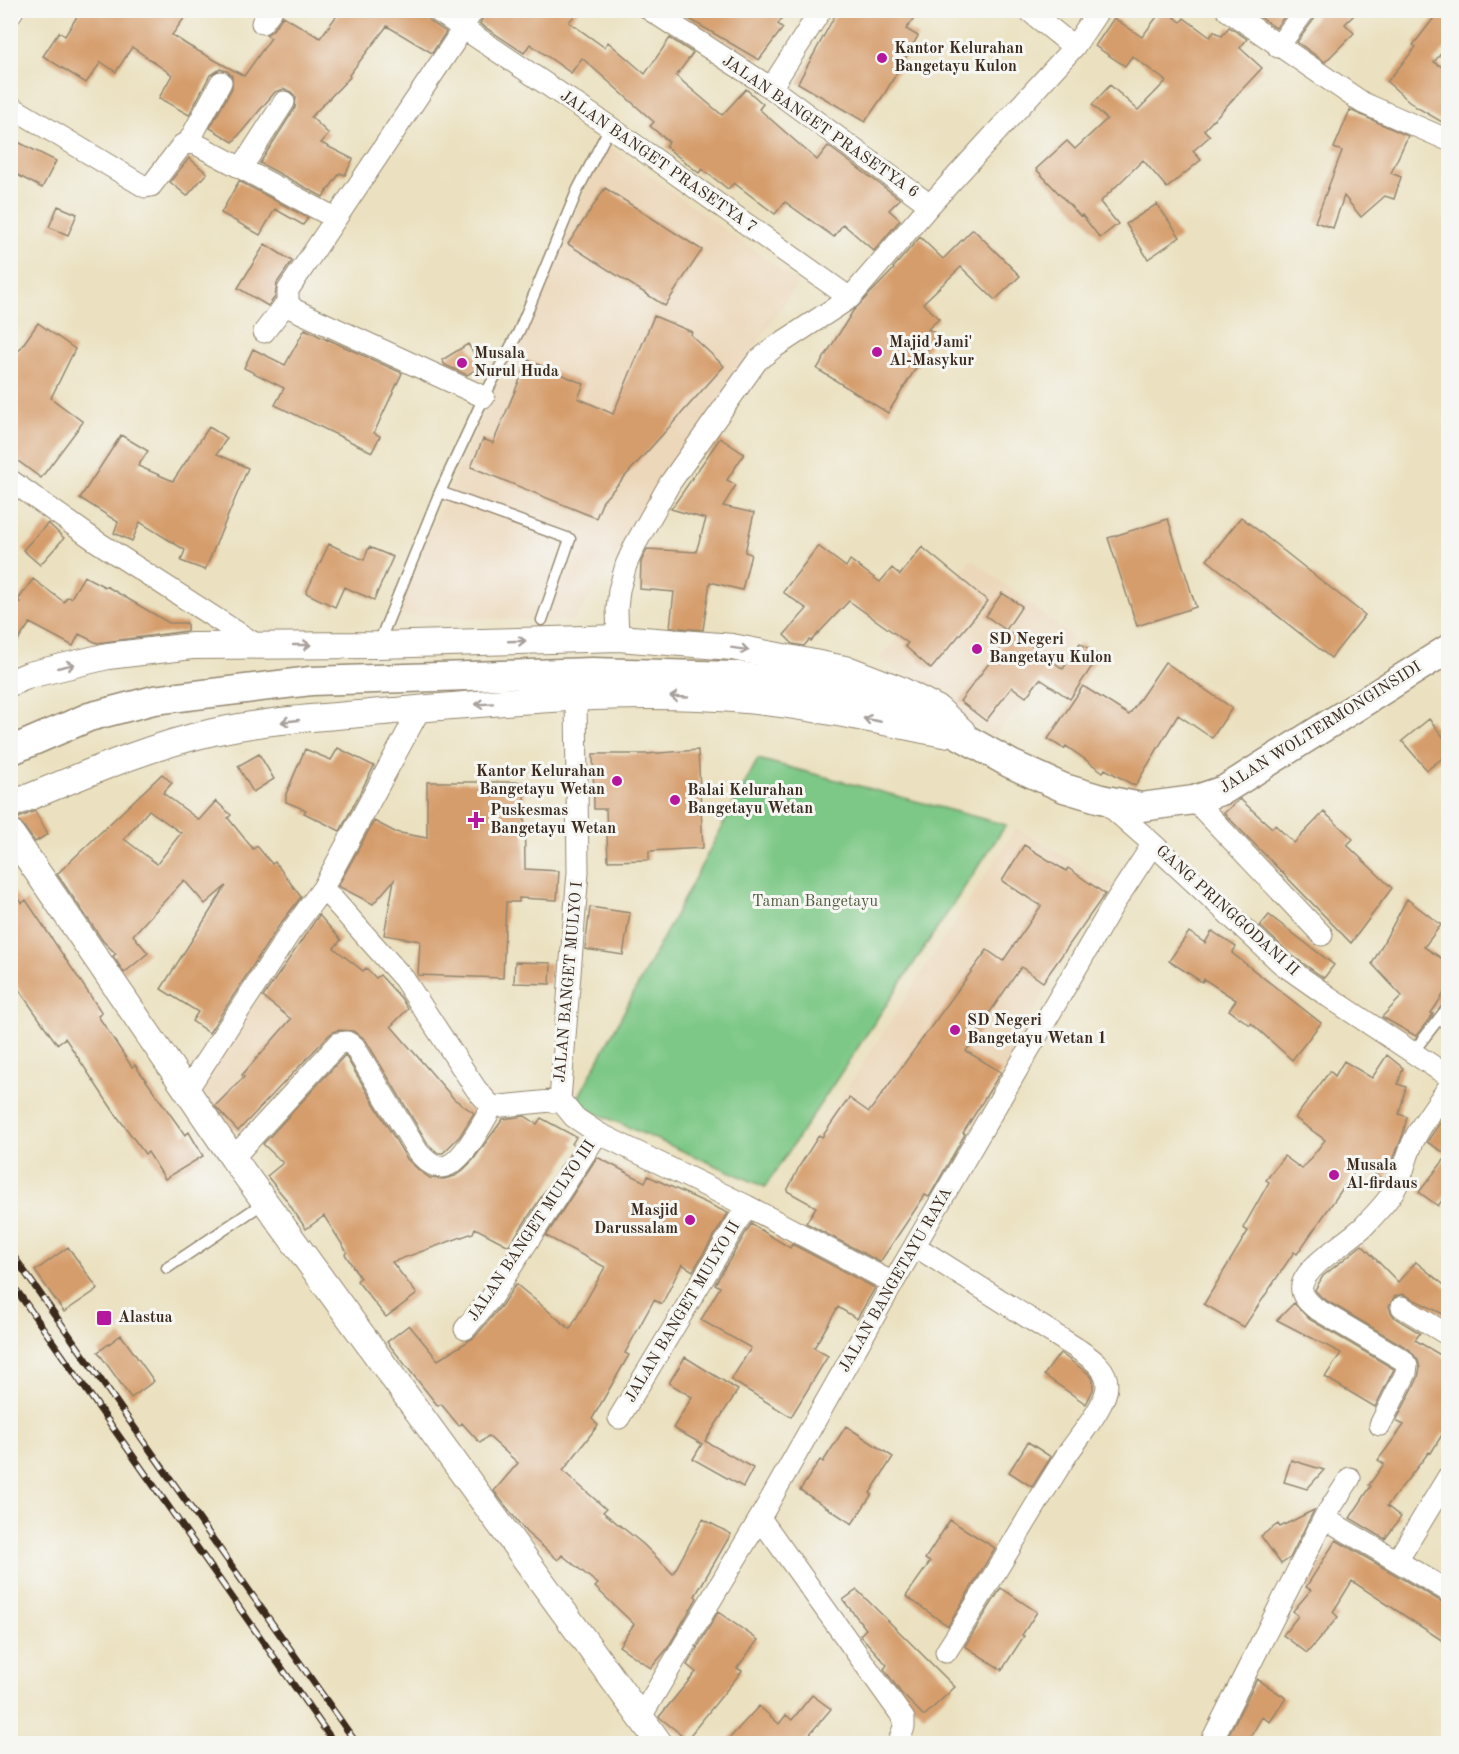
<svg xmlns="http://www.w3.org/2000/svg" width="1459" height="1754" font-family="'Old Standard TT',serif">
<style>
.built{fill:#ecd7ba}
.green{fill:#7dc886;stroke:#5c7952;stroke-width:1.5}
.building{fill:#d69d6c;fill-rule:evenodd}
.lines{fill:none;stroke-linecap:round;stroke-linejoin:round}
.service-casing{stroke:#93866f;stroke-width:13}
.minor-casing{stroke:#93866f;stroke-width:23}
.tertiary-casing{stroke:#93866f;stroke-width:28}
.secondary-casing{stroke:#93866f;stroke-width:31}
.service{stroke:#fff;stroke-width:10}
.minor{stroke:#fff;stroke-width:21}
.tertiary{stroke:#fff;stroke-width:26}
.secondary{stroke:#fff;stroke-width:28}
.rail-casing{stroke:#3b2a1e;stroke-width:7}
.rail{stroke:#f6f6f2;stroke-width:4.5;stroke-dasharray:14;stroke-linecap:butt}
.oneway{stroke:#a79f9a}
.poi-dot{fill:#b5179e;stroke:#f6f6f2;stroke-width:2}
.labels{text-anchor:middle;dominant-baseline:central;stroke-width:6;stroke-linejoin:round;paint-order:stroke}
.poi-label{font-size:16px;font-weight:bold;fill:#3b2a1e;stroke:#f6f6f2;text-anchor:start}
.street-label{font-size:16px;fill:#3b2a1e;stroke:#f6f6f2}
.park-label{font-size:16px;fill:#4f593d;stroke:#f6f6f2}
</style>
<rect width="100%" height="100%" fill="#f6f6f2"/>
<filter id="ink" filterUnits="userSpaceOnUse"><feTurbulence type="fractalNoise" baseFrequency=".0167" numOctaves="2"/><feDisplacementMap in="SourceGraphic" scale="12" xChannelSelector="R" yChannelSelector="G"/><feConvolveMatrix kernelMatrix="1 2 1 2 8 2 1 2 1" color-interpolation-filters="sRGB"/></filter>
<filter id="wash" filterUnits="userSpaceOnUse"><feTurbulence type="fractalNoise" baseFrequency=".008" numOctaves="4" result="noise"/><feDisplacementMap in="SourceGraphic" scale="24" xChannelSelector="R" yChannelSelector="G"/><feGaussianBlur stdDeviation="1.35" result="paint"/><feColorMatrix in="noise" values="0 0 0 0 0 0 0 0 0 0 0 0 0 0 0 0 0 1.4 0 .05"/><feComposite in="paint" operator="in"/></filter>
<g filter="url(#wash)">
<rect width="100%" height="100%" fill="#ebe1c0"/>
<path class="built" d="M 606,144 L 798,282 L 574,622 L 392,615 Z
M 972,559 L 1073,638 L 994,738 L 879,659 Z
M 1016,828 L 1114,885 L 1047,986 L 1005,1073 L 971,1131 L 930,1105 L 887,1171 L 820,1129 Z
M 277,971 L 349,1025 L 236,1141 L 197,1083 Z"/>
<path class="green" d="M 758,759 L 1006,825 L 765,1187 L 575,1104 Z"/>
<g id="blocks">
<path class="building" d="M 81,10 L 190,10 L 172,35 L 189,46 L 244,76 L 271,38 L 266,35 L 272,31 L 283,16 L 320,38 L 341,10 L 423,10 L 428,20 L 446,32 L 432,53 L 387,26 L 349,75 L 350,77 L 311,117 L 329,134 L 321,143 L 353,159 L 345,175 L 340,173 L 323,197 L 260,163 L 295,108 L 296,97 L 291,92 L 284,89 L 275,92 L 233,142 L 210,128 L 232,88 L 232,76 L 227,71 L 220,69 L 210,75 L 189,115 L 159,98 L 172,75 L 132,47 L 116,72 L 101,62 L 86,83 L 43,56 L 59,32 L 65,36 Z
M 486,10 L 579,10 L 569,22 L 604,47 L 608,42 L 645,74 L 670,38 L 693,53 L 676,76 L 722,115 L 746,89 L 763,104 L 759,109 L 817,160 L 828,146 L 900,199 L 889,210 L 900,220 L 874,251 L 843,224 L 834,237 L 785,202 L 775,214 L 734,183 L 728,189 L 702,169 L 699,173 L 666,147 L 669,142 L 650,126 L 654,122 L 582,58 L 571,73 L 530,44 L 524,53 L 480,24 Z
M 674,10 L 787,10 L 778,24 L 783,28 L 759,60 Z
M 838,10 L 921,10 L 906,29 L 918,36 L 885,93 L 865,122 L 798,83 Z
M 1162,10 L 1165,10 L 1181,22 L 1184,18 L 1210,37 L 1214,31 L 1222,36 L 1229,27 L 1247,39 L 1240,48 L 1262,68 L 1204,130 L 1210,136 L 1193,151 L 1201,160 L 1167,188 L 1143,160 L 1100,202 L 1118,224 L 1100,238 L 1082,215 L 1080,216 L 1036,169 L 1067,141 L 1075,149 L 1107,119 L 1092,105 L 1110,85 L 1138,110 L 1166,81 L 1132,56 L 1125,66 L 1095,46 L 1114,18 L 1142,37 Z
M 1250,10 L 1289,10 L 1276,28 Z
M 1318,10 L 1359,10 L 1345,24 L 1354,33 L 1325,62 L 1297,42 L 1315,18 Z
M 1440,10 L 1449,10 L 1449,44 L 1434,62 L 1449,71 L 1449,126 L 1416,107 L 1387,82 L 1416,47 L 1413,45 Z
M 1350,110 L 1408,136 L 1391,173 L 1401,177 L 1394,199 L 1385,196 L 1361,217 L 1344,196 L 1333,228 L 1315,222 L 1342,151 L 1334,148 Z
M 10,138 L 56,161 L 42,188 L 10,171 Z
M 189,158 L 207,173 L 187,196 L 170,182 Z
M 239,181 L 308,218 L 303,225 L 275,209 L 260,235 L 221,213 Z
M 605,188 L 702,250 L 665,306 L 568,244 Z
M 1157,204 L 1180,237 L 1148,259 L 1126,224 Z
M 58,206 L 77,214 L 68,235 L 49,227 Z
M 973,229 L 1020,276 L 995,300 L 961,267 L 923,303 L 939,319 L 928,329 L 937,334 L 888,413 L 817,369 L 853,311 L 894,269 L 893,268 L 920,237 L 943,259 Z
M 265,244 L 292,261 L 277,283 L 275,297 L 268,306 L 238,288 Z
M 654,316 L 692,332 L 691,335 L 724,366 L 603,501 L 596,518 L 471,467 L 483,439 L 493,443 L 528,360 L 584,384 L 578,398 L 613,414 Z
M 38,323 L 75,349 L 51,398 L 83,422 L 41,478 L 10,455 L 10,363 Z
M 305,329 L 327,340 L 327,339 L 402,373 L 374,433 L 380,436 L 372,452 L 275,405 L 284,388 L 244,368 L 253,349 L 285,365 Z
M 468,344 L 482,366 L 467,375 L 445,365 L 442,360 Z
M 209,427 L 227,438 L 217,454 L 248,468 L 205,570 L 181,561 L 185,550 L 140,522 L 132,541 L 114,533 L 118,522 L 80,498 L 121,435 L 148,451 L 138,466 L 173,481 Z
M 720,438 L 744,454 L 727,480 L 736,485 L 723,506 L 754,513 L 745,552 L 751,554 L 742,590 L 710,582 L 703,630 L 670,627 L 674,592 L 640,589 L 641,562 L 647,549 L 696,552 L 706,519 L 671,509 Z
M 1241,517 L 1365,615 L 1331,658 L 1207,560 Z
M 1168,519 L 1196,607 L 1137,626 L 1108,538 Z
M 48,523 L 64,538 L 40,565 L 23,550 Z
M 329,544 L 364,560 L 369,547 L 393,557 L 374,600 L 344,587 L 335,607 L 306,593 Z
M 818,546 L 846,567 L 850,560 L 880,582 L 892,568 L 900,575 L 922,547 L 988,601 L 931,669 L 905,646 L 908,643 L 849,601 L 811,641 L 809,640 L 804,646 L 793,644 L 784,635 L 807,609 L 783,592 Z
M 84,576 L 105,587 L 106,586 L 169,623 L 187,623 L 187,631 L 97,643 L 79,634 L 73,646 L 30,623 L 10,652 L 10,617 L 20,602 L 18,600 L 33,579 L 64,602 L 67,597 L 71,598 Z
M 1002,593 L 1022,606 L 1006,630 L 986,616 Z
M 1013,632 L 1063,669 L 1080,643 L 1099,656 L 1070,699 L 1040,679 L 1026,697 L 1012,687 L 986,721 L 960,701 Z
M 1165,662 L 1232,708 L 1212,738 L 1178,715 L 1135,786 L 1105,769 L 1103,772 L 1066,746 L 1064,749 L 1048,739 L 1083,686 L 1129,715 Z
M 1429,719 L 1449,744 L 1449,753 L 1427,770 L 1402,741 Z
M 338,748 L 374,766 L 340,831 L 304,813 L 306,810 L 286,802 L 286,794 L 305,749 L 331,760 Z
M 698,750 L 703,848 L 649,851 L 649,860 L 608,861 L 606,809 L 594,809 L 593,754 L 646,754 Z
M 259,754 L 274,779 L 253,792 L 238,766 Z
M 162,774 L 172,783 L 163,793 L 199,820 L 216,801 L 231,815 L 228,818 L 253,849 L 257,846 L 272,864 L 275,862 L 301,897 L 278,927 L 209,1033 L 192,1021 L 198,1012 L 161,989 L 226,886 L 205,904 L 184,880 L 133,935 L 148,953 L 124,973 L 113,956 L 116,954 L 103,941 L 57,874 ZM 149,810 L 181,833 L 157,864 L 124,839 Z
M 427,782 L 524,782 L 525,869 L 559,871 L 557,900 L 519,898 L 519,902 L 506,902 L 503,978 L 418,975 L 420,941 L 384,935 L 394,880 L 373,904 L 338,886 L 374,821 L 395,832 L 427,838 Z
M 1240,799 L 1272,828 L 1275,825 L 1294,843 L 1324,812 L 1353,839 L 1347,845 L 1392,888 L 1351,943 L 1224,813 Z
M 35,811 L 48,834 L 35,842 L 22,824 L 16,819 Z
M 1024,845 L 1066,871 L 1068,868 L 1105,894 L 1043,982 L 1021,967 L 979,1028 L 981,1030 L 966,1051 L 1001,1072 L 963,1133 L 965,1134 L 929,1197 L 925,1195 L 880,1262 L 806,1223 L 816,1207 L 787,1191 L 800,1165 L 819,1135 L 822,1137 L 849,1098 L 869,1112 L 987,950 L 1003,961 L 1041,906 L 1002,881 Z
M 10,887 L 22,903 L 26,900 L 102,1013 L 98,1016 L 132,1067 L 135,1065 L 185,1135 L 189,1132 L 203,1156 L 165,1179 L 148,1152 L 145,1154 L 114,1112 L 65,1038 L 57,1044 L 10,977 Z
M 1407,899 L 1441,925 L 1424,947 L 1449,963 L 1449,986 L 1431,1013 L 1433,1014 L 1416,1036 L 1382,1017 L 1402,996 L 1372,964 Z
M 590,907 L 630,913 L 623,955 L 585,949 Z
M 319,915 L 341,940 L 334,948 L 363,971 L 366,968 L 376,978 L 380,975 L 401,998 L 408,1009 L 391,1026 L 454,1099 L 474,1113 L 460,1136 L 443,1153 L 438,1153 L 428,1144 L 365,1039 L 353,1031 L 337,1030 L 330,1034 L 238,1131 L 215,1106 L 244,1077 L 242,1075 L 291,1019 L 263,997 Z
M 1269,915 L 1334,965 L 1324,978 L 1290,954 L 1260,926 Z
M 1212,931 L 1236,947 L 1232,953 L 1321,1023 L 1292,1060 L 1251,1023 L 1250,1025 L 1229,1010 L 1236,1000 L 1204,979 L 1202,982 L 1169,961 L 1189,932 L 1205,943 Z
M 515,962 L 551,963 L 550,984 L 514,983 Z
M 345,1055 L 407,1159 L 420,1171 L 430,1178 L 444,1179 L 455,1176 L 463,1170 L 473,1160 L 503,1119 L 525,1116 L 537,1124 L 541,1118 L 576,1137 L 572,1144 L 575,1146 L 509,1246 L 475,1228 L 473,1233 L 392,1262 L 417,1294 L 386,1317 L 357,1281 L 360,1278 L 345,1254 L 347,1252 L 324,1216 L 306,1229 L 285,1198 L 267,1176 L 283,1163 L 263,1144 Z
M 1387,1055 L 1403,1068 L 1398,1084 L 1406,1087 L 1399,1114 L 1407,1117 L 1403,1134 L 1385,1181 L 1359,1165 L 1297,1254 L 1294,1252 L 1244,1327 L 1204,1304 L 1248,1231 L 1243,1228 L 1269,1182 L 1266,1180 L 1284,1156 L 1302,1169 L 1325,1140 L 1295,1118 L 1330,1071 L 1335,1076 L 1344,1061 L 1372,1078 Z
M 1449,1109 L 1449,1191 L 1438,1206 L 1419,1192 L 1448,1155 L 1427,1142 Z
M 597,1157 L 645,1182 L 648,1176 L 728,1213 L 693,1271 L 682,1264 L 662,1304 L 654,1300 L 625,1353 L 629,1355 L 592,1419 L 598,1425 L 563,1471 L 606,1509 L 603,1512 L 643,1544 L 673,1574 L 703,1519 L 731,1534 L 695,1596 L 697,1598 L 667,1649 L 651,1668 L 619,1646 L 634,1624 L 595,1587 L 598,1584 L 562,1555 L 558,1560 L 526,1532 L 494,1491 L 518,1463 L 488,1436 L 480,1443 L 462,1423 L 459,1426 L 441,1404 L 438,1406 L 387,1342 L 409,1325 L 438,1360 L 475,1337 L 501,1306 L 516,1284 L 570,1329 L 605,1267 L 546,1236 Z
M 751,1224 L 790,1248 L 792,1244 L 875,1288 L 857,1319 L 838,1307 L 814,1348 L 828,1356 L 791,1417 L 731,1380 L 751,1348 L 701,1320 L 720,1287 L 715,1284 Z
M 1362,1245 L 1398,1282 L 1416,1262 L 1449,1289 L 1449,1317 L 1403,1294 L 1395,1296 L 1389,1306 L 1391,1313 L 1395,1318 L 1420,1333 L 1415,1340 L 1449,1360 L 1449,1436 L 1443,1433 L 1431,1453 L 1429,1452 L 1387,1506 L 1401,1517 L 1385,1539 L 1350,1518 L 1371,1486 L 1369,1485 L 1384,1464 L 1378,1460 L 1404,1425 L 1396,1421 L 1418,1378 L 1420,1368 L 1418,1360 L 1409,1349 L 1322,1298 L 1315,1290 L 1323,1276 Z
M 68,1247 L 98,1289 L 64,1312 L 35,1271 Z
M 1294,1303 L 1309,1319 L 1394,1369 L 1375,1407 L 1325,1377 L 1341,1353 L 1277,1320 Z
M 121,1335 L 154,1381 L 131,1398 L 98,1352 Z
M 1060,1353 L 1089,1374 L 1093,1379 L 1093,1390 L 1086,1404 L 1044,1375 Z
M 685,1357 L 738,1390 L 705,1441 L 753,1468 L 743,1487 L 693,1459 L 702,1444 L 673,1428 L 692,1397 L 669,1383 Z
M 846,1426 L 893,1457 L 870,1493 L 872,1494 L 852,1524 L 800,1490 L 820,1460 L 823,1462 Z
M 1028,1442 L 1051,1457 L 1032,1487 L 1009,1472 Z
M 1291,1460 L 1324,1470 L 1307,1489 L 1284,1482 Z
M 1314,1510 L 1290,1558 L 1281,1564 L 1261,1536 L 1278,1524 L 1280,1527 Z
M 950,1520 L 995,1548 L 948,1626 L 906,1596 L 930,1562 L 925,1559 Z
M 1336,1540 L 1442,1602 L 1449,1604 L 1449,1645 L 1352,1581 L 1333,1612 L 1338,1617 L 1307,1653 L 1283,1635 L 1298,1616 L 1293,1611 L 1311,1590 L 1306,1587 Z
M 1001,1588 L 1037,1612 L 1022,1635 L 1024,1636 L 1002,1670 L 965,1646 Z
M 857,1590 L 955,1687 L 924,1716 L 901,1693 L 884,1669 L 887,1665 L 860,1635 L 866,1629 L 843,1600 Z
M 718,1612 L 758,1640 L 737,1668 L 742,1671 L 687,1739 L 659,1717 L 696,1672 L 687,1665 Z
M 1257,1679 L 1286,1698 L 1270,1722 L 1262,1717 L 1247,1743 L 1236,1743 L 1227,1738 Z
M 812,1695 L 831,1709 L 802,1743 L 725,1743 L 759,1706 L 779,1724 L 786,1715 L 792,1720 Z"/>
</g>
</g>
<g filter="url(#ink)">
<use href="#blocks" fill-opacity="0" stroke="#93866f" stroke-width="1.5"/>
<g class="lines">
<defs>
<path id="service" d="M 440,492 L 570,539 L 542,620
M 378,645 L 440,492 L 484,397 L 519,331 L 578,189 L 610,127
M 1413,1052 L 1448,1007
M 167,1268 L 265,1202"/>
<path id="minor" d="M 436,10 L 610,127 L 850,298
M 473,10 L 455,41 L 288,290 L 288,301 L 293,309 L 484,397
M 650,10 L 771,88 L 930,205
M 1028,10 L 1074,47
M 1227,10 L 1363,103 L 1448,140
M 10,15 L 13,10
M 262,23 L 272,10
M 1278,47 L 1305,10
M 771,88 L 821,10
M 10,106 L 145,187 L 151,186 L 182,145 L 188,143 L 196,144 L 335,218
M 188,143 L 221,82
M 242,167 L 284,102
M 264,332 L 288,301
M 10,480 L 96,541 L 257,645
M 618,638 L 617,609 L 619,590 L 626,565 L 635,545 L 670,483 L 757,361 L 775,347 L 850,298 L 930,205 L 1074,47 L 1099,10
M 576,698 L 578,872 L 560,1100 L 574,1117 L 598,1133 L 747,1206 L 893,1283
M 420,709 L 323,888 L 404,979 L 476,1089 L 492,1107
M 1103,800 L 1153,844 L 1282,964 L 1329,997 L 1448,1076
M 1194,800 L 1322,935
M 187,1090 L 289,934 L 323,888
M 233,1158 L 339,1043 L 347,1042 L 354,1046 L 418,1152 C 424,1158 431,1167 441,1167 C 461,1167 482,1124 492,1107 L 560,1100
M 915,1246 L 1076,1348 C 1089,1357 1107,1367 1107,1385 C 1107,1405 1077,1439 1066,1456 C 1025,1521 988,1587 946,1652
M 1402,1307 L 1448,1335
M 465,1329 L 491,1298 L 598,1133
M 619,1418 L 747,1206
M 1380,1425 L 1406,1373 L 1407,1366 L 1403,1360 L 1315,1308 C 1308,1302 1300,1295 1302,1285 C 1308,1263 1349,1242 1365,1225 C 1377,1212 1392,1197 1399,1181 C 1405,1167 1408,1151 1415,1138 C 1424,1120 1437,1104 1448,1088
M 760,1518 L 904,1719 L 904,1727 L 898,1744
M 1324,1518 L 1448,1591
M 1397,1561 L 1448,1477
M 640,1718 L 760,1518 L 893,1283 L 1113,905 L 1153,844
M 1210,1744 L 1324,1518 L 1350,1478"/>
<path id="tertiary" d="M 10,683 L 29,675 L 108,656 L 192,646 L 378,645 L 618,638 L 732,647 L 850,670 L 899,689 L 938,709 L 962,731
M 10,805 C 77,778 142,748 213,732 C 271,719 333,717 393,711 C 510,701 629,690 746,700 C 812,706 879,721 944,734
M 10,832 L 233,1158 L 660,1744"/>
<path id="secondary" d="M 10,751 L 89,717 L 154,700 L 311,681 L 592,672 L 737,676 L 819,687 L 902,709 L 945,727 L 1011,764 L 1064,788 L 1101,799 L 1141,807 L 1194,800 L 1224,790 L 1448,649"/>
</defs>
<use href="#service" class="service-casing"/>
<use href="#minor" class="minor-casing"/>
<use href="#tertiary" class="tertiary-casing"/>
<use href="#secondary" class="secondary-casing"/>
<use href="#service" class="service"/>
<use href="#minor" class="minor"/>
<use href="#tertiary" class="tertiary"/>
<use href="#secondary" class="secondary"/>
<defs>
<path id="rail" d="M 10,1251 L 357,1744
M 10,1281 L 335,1744"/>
</defs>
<use href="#rail" class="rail-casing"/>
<use href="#rail" class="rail"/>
</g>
<defs><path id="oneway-shaft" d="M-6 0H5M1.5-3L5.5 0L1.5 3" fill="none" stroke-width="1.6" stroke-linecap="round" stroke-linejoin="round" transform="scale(1.5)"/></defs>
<g class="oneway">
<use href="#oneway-shaft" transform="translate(517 641) rotate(-2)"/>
<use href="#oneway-shaft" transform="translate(302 645)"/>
<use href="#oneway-shaft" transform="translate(740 649) rotate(9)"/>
<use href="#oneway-shaft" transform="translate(66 666) rotate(-13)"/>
<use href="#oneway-shaft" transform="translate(679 697) rotate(-177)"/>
<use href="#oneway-shaft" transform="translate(484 704) rotate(176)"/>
<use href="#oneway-shaft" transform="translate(872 720) rotate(-169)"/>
<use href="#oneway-shaft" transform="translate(290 721) rotate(174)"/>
</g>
</g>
<g class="poi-dot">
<circle cx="882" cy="58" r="6"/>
<circle cx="877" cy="352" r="6"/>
<circle cx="462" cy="363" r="6"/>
<circle cx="977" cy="649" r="6"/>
<circle cx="617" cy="781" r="6"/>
<circle cx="675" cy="800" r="6"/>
<path d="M473 811h6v6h6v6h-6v6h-6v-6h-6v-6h6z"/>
<circle cx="955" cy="1030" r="6"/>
<circle cx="1334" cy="1175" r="6"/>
<circle cx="690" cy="1220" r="6"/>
<rect x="96" y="1310" width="16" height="16" rx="3"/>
</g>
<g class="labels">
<g class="poi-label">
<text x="894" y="49">Kantor Kelurahan<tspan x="894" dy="18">Bangetayu Kulon</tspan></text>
<text x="889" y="343">Majid Jami'<tspan x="889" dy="18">Al-Masykur</tspan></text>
<text x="474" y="354">Musala<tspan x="474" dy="18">Nurul Huda</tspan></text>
<text x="989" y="640">SD Negeri<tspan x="989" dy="18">Bangetayu Kulon</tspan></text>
<text x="605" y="772" text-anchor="end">Kantor Kelurahan<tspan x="605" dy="18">Bangetayu Wetan</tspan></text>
<text x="687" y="791">Balai Kelurahan<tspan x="687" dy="18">Bangetayu Wetan</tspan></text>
<text x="490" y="811">Puskesmas<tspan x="490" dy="18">Bangetayu Wetan</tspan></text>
<text x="967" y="1021">SD Negeri<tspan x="967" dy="18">Bangetayu Wetan 1</tspan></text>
<text x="1346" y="1166">Musala<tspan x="1346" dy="18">Al-firdaus</tspan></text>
<text x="678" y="1211" text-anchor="end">Masjid<tspan x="678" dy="18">Darussalam</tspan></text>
<text x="118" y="1318">Alastua</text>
</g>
<g class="street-label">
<text transform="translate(820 127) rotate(35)">JALAN BANGET PRASETYA 6</text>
<text transform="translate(658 162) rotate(35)">JALAN BANGET PRASETYA 7</text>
<text transform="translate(1321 728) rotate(-32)">JALAN WOLTERMONGINSIDI</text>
<text transform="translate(1227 911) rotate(42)">GANG PRINGGODANI II</text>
<text transform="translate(569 982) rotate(-85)">JALAN BANGET MULYO I</text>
<text transform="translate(532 1231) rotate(-56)">JALAN BANGET MULYO III</text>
<text transform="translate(896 1280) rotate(-60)">JALAN BANGETAYU RAYA</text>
<text transform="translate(683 1312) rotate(-59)">JALAN BANGET MULYO II</text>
</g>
<g class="park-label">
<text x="815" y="902">Taman Bangetayu</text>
</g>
</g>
<rect width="1459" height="1754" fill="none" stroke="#f6f6f2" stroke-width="36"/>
</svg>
